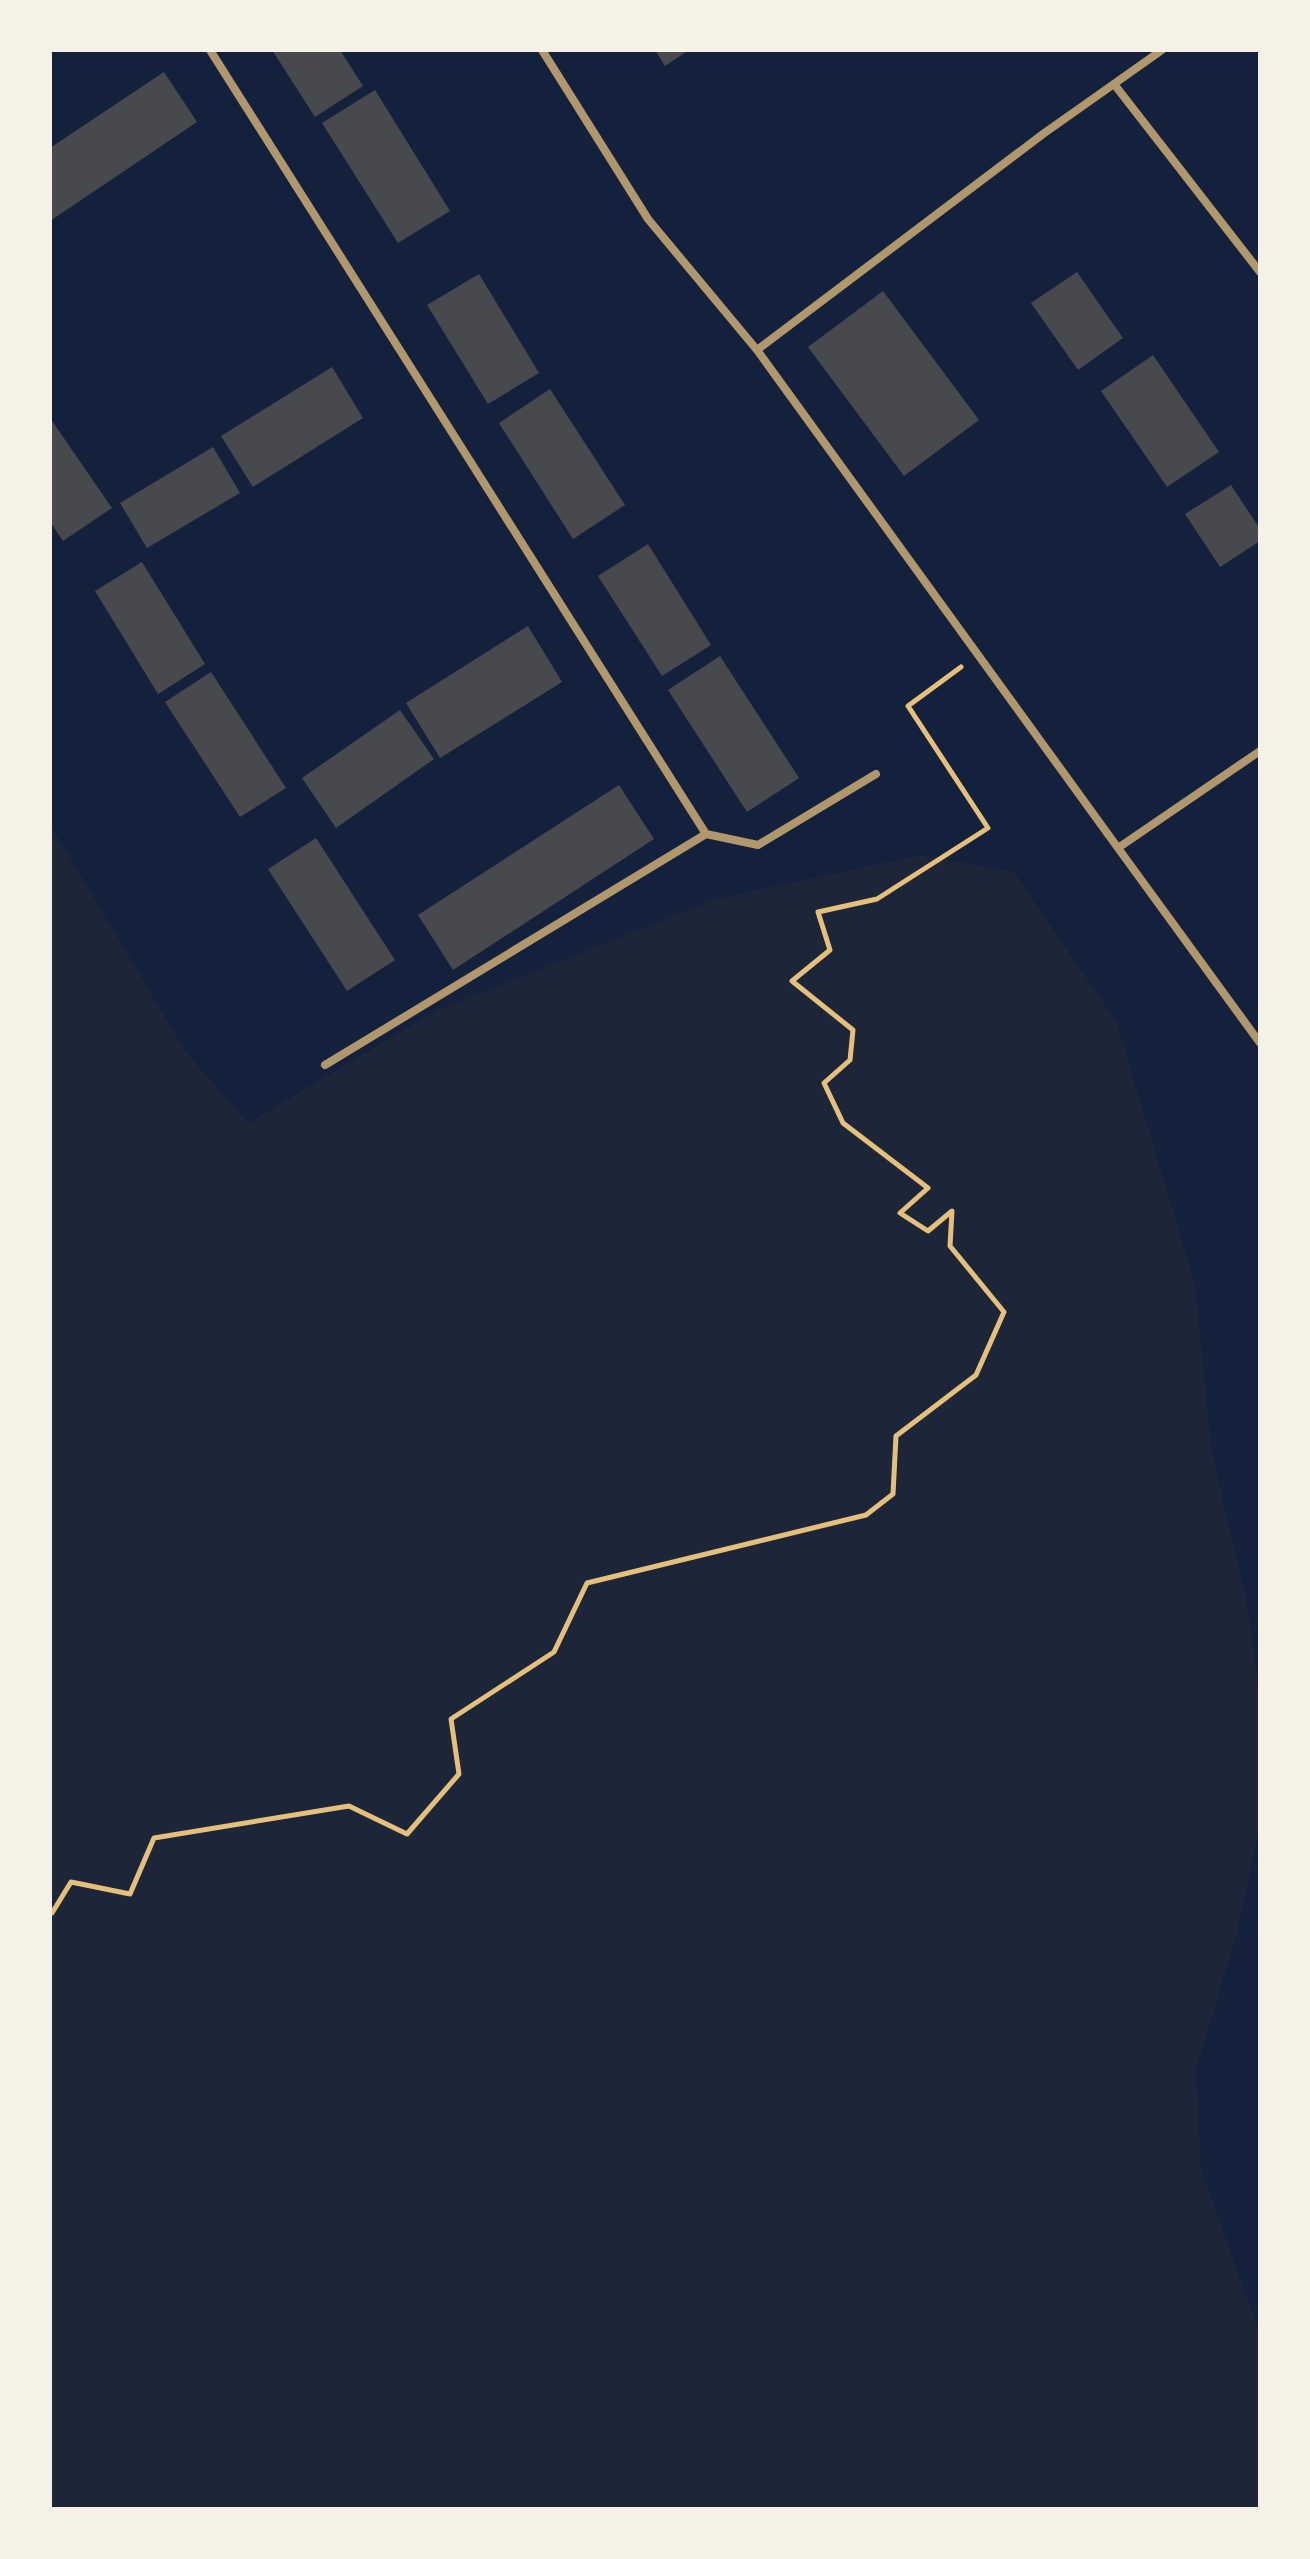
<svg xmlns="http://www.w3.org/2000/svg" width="1310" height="2559" font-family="'Open Sans',sans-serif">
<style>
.green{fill:#1d2539}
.building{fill:#48494c}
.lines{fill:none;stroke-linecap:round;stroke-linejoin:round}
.path{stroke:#e5c07b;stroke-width:5}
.minor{stroke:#b1986c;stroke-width:8}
</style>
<rect width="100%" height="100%" fill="#14213d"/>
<path class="green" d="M 50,824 L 186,1052 L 248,1123 L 437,1010 L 715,899 L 921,855 L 1014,872 L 1117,1023 L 1195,1284 L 1212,1453 L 1248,1608 L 1260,1696 L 1260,1822 L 1238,1930 L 1196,2071 L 1201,2169 L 1260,2334 L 1260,2509 L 50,2509 Z"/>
<path class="building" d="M 272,50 L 340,50 L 363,86 L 315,117 Z
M 655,50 L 689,50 L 665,66 Z
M 164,72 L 197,122 L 50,221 L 50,148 Z
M 375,90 L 450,211 L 398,243 L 322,123 Z
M 1077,272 L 1123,338 L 1078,370 L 1031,303 Z
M 479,274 L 539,373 L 488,404 L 427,305 Z
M 883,291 L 979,420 L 904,476 L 808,347 Z
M 1153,355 L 1219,452 L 1167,487 L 1101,391 Z
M 332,367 L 363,418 L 253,487 L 221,436 Z
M 550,389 L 625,505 L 573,539 L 499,423 Z
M 50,418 L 112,508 L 63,541 L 50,522 Z
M 213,447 L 240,493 L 147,548 L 120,503 Z
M 1231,485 L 1260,529 L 1260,541 L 1220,567 L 1185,514 Z
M 648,544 L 711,645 L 662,676 L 598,576 Z
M 142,562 L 205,664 L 158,694 L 95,591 Z
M 528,626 L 562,682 L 440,758 L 406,703 Z
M 720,656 L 799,778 L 747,812 L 668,690 Z
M 211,672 L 286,788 L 240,817 L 165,702 Z
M 400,710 L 434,759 L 336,828 L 302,778 Z
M 619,785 L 654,839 L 453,970 L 418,915 Z
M 316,838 L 395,960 L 347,991 L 268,869 Z"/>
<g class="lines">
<path class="path" d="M 50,1912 L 52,1913 L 71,1882 L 130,1894 L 154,1838 L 349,1806 L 407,1834 L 459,1774 L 451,1719 L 554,1652 L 587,1583 L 866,1515 L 893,1494 L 896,1436 L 976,1375 L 1004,1312 L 950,1246 L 952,1211 L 928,1231 L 900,1213 L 928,1188 L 843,1123 L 824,1083 L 850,1060 L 853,1030 L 792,981 L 830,950 L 818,912 L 877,899 L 988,828 L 908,706 L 961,667"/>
<path class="minor" d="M 210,50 L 706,834
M 542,50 L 648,219 L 757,350 L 1118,848 L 1260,751
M 1114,84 L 1260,272
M 757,350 L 1043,134 L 1162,50
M 1118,848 L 1260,1043
M 325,1065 L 706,834 L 758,845 L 876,774"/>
</g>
<rect width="1310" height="2559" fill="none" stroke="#f6f1e7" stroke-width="104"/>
</svg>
